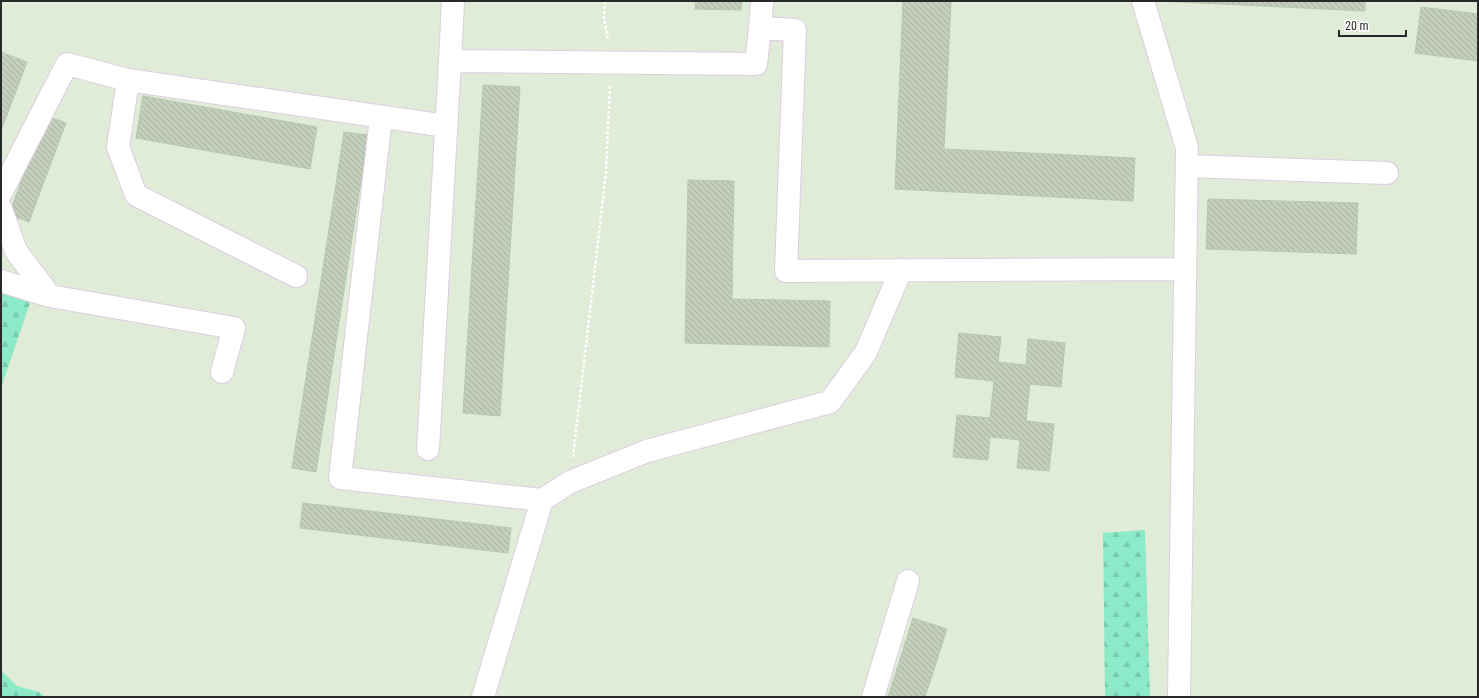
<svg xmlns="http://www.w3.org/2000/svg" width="1479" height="698" font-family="'Roboto Condensed',sans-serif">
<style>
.forest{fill:url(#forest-firs)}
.building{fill:url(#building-back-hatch);stroke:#b9c7b1}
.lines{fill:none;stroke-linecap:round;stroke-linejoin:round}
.minor-casing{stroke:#decce3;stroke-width:24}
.path{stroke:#fff;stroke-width:2.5;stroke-dasharray:3 2;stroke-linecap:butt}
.minor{stroke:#fff;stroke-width:22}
</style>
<defs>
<pattern id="forest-firs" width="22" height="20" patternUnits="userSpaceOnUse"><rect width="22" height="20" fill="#8ceac9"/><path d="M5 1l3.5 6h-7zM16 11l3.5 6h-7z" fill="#79c9ad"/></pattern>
<pattern id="building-back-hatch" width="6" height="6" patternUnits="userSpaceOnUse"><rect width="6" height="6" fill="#c3cebd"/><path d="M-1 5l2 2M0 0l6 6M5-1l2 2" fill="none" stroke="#a8b1a2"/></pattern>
</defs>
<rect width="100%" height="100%" fill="#e0ecd7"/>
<path class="forest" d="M 1,292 L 30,303 L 1,388 Z
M 1145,530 L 1150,697 L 1105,697 L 1103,533 Z
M 1,670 L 17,686 L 39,692 L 45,697 L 1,697 Z"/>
<path class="building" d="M 696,1 L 742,1 L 741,10 L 695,9 Z
M 903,1 L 951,1 L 944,149 L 1135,158 L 1133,201 L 895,189 Z
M 1158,1 L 1365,1 L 1365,11 Z
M 1421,7 L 1478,14 L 1478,61 L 1415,53 Z
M 1,52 L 27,62 L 1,131 Z
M 483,85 L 520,87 L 500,416 L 463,413 Z
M 143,96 L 317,127 L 310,169 L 136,138 Z
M 46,116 L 66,123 L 29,222 L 9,214 Z
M 344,132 L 368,135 L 316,472 L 292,468 Z
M 688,180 L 734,181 L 732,299 L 830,301 L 829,347 L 685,343 Z
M 1208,199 L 1358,203 L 1356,254 L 1206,249 Z
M 959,333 L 1001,337 L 998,362 L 1026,365 L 1028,339 L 1065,343 L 1061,387 L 1030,384 L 1026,421 L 1054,424 L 1049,471 L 1017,468 L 1020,440 L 990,437 L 988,460 L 953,457 L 957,415 L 990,418 L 994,381 L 955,377 Z
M 303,503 L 511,528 L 508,553 L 300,528 Z
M 913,618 L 947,629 L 925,697 L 888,697 Z"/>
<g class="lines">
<defs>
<path id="minor" d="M 453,1 L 450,61 L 756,64 L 760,28
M 762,1 L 760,28 L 795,30 L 786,271 L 1185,269
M 1143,1 L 1187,148 L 1179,697
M 381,117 L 340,478 L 542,500 L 483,697
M 1187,166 L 1387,173
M 1,193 L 67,64 L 128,80
M 1,209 L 16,251 L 50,296 L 234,328 L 222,372
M 296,276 L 136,195 L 118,147 L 128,80 L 446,126
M 1,281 L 50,296
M 428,449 L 450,61
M 542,500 L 570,482 L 647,451 L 830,402 L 866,352 L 901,270
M 873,697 L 908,581"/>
</defs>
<use href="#minor" class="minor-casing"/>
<path class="path" d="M 605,1 L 604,17 L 608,40
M 573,457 L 606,172 L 610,84"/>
<use href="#minor" class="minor"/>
</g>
<rect width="1479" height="698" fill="none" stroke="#282828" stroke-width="4"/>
<path d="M1339 30v6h67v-6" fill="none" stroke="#282828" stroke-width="2"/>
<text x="1345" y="30" font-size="12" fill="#282828" stroke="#ffffff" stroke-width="3" paint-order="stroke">20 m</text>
</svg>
